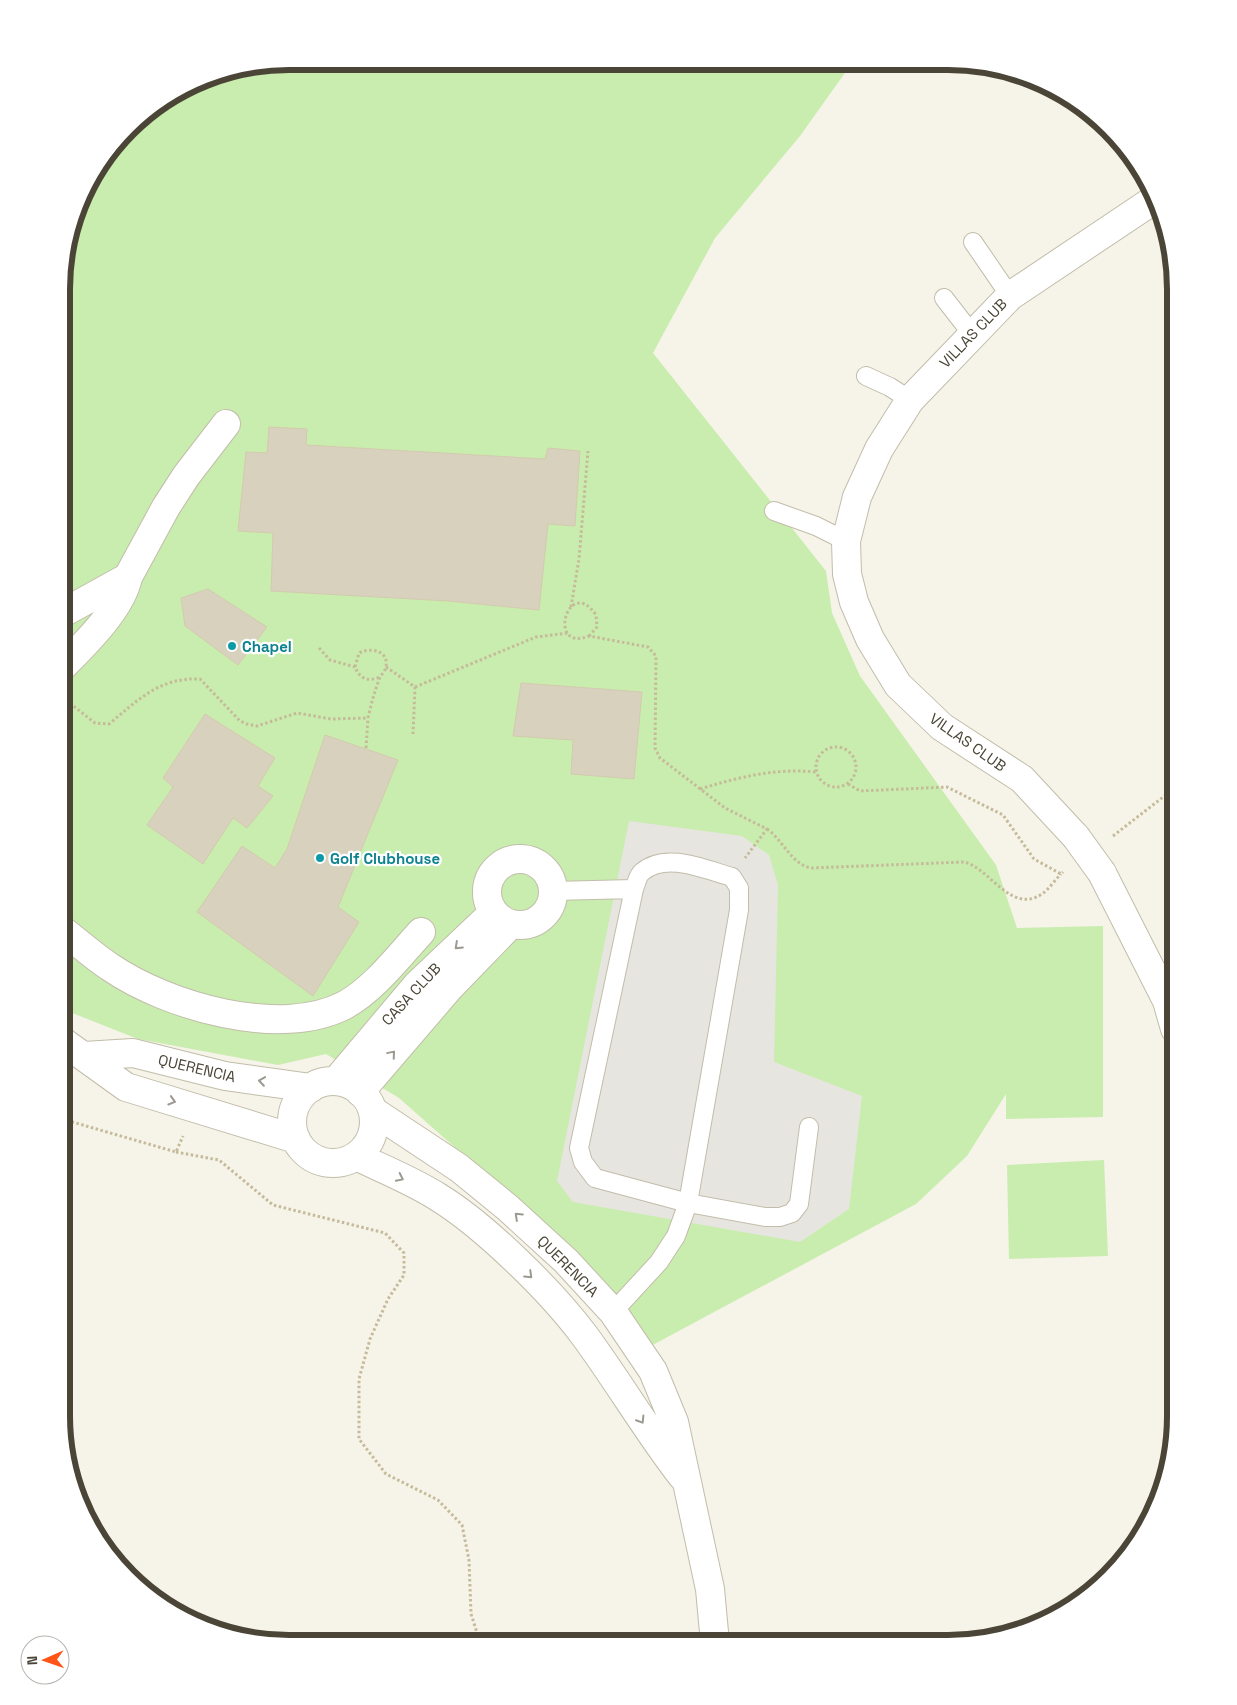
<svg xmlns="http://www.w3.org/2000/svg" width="1237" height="1705" font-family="'Space Grotesk',sans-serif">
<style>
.green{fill:#c9edae}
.parking{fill:#e7e5e0}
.building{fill:#d8d1bd;stroke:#d4caaf}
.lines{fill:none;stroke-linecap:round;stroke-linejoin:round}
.service-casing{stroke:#c2bdaa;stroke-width:20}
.minor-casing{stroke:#c2bdaa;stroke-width:30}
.path{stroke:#c5bb9a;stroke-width:3;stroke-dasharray:2.5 2.5;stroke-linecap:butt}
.service{stroke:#fff;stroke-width:18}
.minor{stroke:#fff;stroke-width:28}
.minor-bridge-casing{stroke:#c2bdaa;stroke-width:30;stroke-linecap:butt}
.minor-bridge{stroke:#fff;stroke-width:28}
.oneway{stroke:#9b9990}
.culture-dot{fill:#0f9aa8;stroke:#fff;stroke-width:2}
.labels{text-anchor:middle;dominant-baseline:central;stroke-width:4.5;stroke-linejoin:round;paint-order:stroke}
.street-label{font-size:15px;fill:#4a4536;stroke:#fff}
.culture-label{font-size:15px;font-weight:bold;fill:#0d838f;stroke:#fff;text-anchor:start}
.rim{fill:none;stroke:#4a4536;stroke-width:6}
</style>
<rect width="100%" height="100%" fill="#f6f3e8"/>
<path class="green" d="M 289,61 L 852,63 L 800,136 L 715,238 L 653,353 L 826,571 L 832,613 L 860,676 L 996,865 L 1017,928 L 1103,926 L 1103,1117 L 1006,1119 L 1006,1094 L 967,1156 L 916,1204 L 647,1348 L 591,1268 L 399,1098 L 326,1054 L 278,1065 L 138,1039 L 62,1009 L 63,259 L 92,176 L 139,118 L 216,73 Z
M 1104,1160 L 1108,1256 L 1009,1259 L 1007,1165 Z"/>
<path class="parking" d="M 629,821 L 742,836 L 769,855 L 778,885 L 774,1062 L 862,1096 L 849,1209 L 800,1242 L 573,1202 L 557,1181 Z"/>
<path class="building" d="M 269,427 L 307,429 L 306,445 L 545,459 L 548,448 L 580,451 L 575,526 L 548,524 L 539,610 L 448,601 L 271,591 L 273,533 L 238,531 L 246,452 L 267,453 Z
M 208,589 L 267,627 L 238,665 L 185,626 L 181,598 Z
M 521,683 L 642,692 L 634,779 L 571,774 L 573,740 L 513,736 Z
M 205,714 L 275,758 L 258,786 L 273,796 L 247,828 L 233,818 L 203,864 L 147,825 L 173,787 L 163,778 Z
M 325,735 L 398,760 L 338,907 L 359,922 L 313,996 L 197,912 L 242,846 L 275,868 L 287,849 Z"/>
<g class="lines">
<defs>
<path id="service" d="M 973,242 L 1010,296
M 944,298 L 972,334
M 866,376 L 890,387 L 910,400
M 774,511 L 816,526 L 846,541
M 553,891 L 634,889
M 613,1312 L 659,1262 L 676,1236 L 688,1203 L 739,910 L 739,888 L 732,877 C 706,870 666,851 642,872 C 638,875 636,884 634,889 L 579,1148 L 583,1162 L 595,1178 L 688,1203 L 765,1217 L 780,1217 L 792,1213 L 799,1204 L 809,1127"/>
<path id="minor" d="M 63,613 L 128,577 L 166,507 L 186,476 L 226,424
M 63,666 C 85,644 122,608 128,577
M 1076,837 L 1022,779 L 942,727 L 898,685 L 870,639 L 854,602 L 847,574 L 846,541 L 857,497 L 879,449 L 910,400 L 1010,296 L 1155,199
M487 892a33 33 0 1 1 66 0a33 33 0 1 1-66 0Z
M 1102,873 L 1167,1001 L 1175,1029
M 62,930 C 78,942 93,956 110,967 C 167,1006 280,1039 345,1005 C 373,990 399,956 421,932
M 62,1041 L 126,1087 L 296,1139
M 84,1056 L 133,1053 L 225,1076 L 311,1088
M 336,1081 L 417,985 L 493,913
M292 1122a41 41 0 1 1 82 0a41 41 0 1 1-82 0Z
M 360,1092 L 450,987 L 511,924
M 373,1111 L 459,1168 L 508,1208 L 566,1261 L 613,1312 L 653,1371 L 674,1422 L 710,1589 L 715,1643
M 356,1156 C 383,1169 413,1181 438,1197 C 485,1226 551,1291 584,1335 C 618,1381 647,1431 682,1476"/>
</defs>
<use href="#service" class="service-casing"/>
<use href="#minor" class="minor-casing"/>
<path class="path" d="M 571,607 L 579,559 L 588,451
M 589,636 L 597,627 L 596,615 C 568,574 546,653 589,636 L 648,647 L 656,656 L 655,748 L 660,758 L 725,808 L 767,829 L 745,858
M 319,648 L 330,660 L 355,667
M 386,667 L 415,687 L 413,734
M 415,687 L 536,637 L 568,633
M 62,697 L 95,723 L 109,724 C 138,700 160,677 200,679 L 240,721 L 247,724 L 257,726 L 297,713 L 331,719 L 368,718 C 371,705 374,693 379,680 C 380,675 385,672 386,667 C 389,650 370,647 359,653 L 355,667 C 360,679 368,682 380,677
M816 767a20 20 0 1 1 40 0a20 20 0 1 1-40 0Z
M 366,748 L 368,718
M 848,784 L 860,791 L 947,787 L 1003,815 L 1034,859 L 1061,874 L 1063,872
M 700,789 C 739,777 775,768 816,772
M 767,829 C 784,841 791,864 811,868 L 964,862 C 989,867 1011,915 1042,894 C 1049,889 1055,880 1061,874
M 1113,836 L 1176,787
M 62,1119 L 176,1152 L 183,1136
M 176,1152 L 219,1160 L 273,1205 L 385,1233 L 404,1253 L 404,1275 L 388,1299 L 370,1339 L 359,1379 L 359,1439 L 386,1474 L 438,1500 L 462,1525 L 469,1560 L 471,1614 L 480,1642"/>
<use href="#service" class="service"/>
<use href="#minor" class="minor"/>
<defs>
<path id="minor-bridge" d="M 1076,837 L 1102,873"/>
</defs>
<use href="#minor-bridge" class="minor-bridge-casing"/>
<use href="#minor-bridge" class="minor-bridge"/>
</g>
<defs><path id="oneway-chevron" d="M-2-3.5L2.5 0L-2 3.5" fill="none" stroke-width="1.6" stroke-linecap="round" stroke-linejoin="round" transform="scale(1.25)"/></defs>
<g class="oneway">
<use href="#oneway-chevron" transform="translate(458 946) rotate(137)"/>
<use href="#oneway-chevron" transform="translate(392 1054) rotate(-50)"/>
<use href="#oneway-chevron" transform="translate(262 1081) rotate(-172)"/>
<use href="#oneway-chevron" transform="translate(172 1101) rotate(17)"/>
<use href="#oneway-chevron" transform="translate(400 1178) rotate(26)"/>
<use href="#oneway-chevron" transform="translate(518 1216) rotate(-137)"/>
<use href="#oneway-chevron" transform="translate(529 1275) rotate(44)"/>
<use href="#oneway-chevron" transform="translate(641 1420) rotate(58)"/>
</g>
<g class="culture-dot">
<circle cx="232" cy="646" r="5"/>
<circle cx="320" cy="858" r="5"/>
</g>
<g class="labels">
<g class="street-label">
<text transform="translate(973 333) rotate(-46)">VILLAS CLUB</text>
<text transform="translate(968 742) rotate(35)">VILLAS CLUB</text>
<text transform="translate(411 994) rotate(-47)">CASA CLUB</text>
<text transform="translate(197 1068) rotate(13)">QUERENCIA</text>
<text transform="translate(568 1266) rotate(45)">QUERENCIA</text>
</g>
<g class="culture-label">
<text x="242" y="646">Chapel</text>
<text x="330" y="858">Golf Clubhouse</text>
</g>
</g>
<path d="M0 0H1237V1705H0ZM289 70H948A219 219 0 0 1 1167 289V1416A219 219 0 0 1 948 1635H289A219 219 0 0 1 70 1416V289A219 219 0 0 1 289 70Z" fill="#fff" fill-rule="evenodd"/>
<path class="rim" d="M289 70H948A219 219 0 0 1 1167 289V1416A219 219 0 0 1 948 1635H289A219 219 0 0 1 70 1416V289A219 219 0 0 1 289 70Z"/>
<g transform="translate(45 1660) rotate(268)"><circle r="24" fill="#ffffff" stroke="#b7b5af"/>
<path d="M0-4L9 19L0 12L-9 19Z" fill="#ff5516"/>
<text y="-8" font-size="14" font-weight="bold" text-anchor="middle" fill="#4a4536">N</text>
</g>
</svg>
